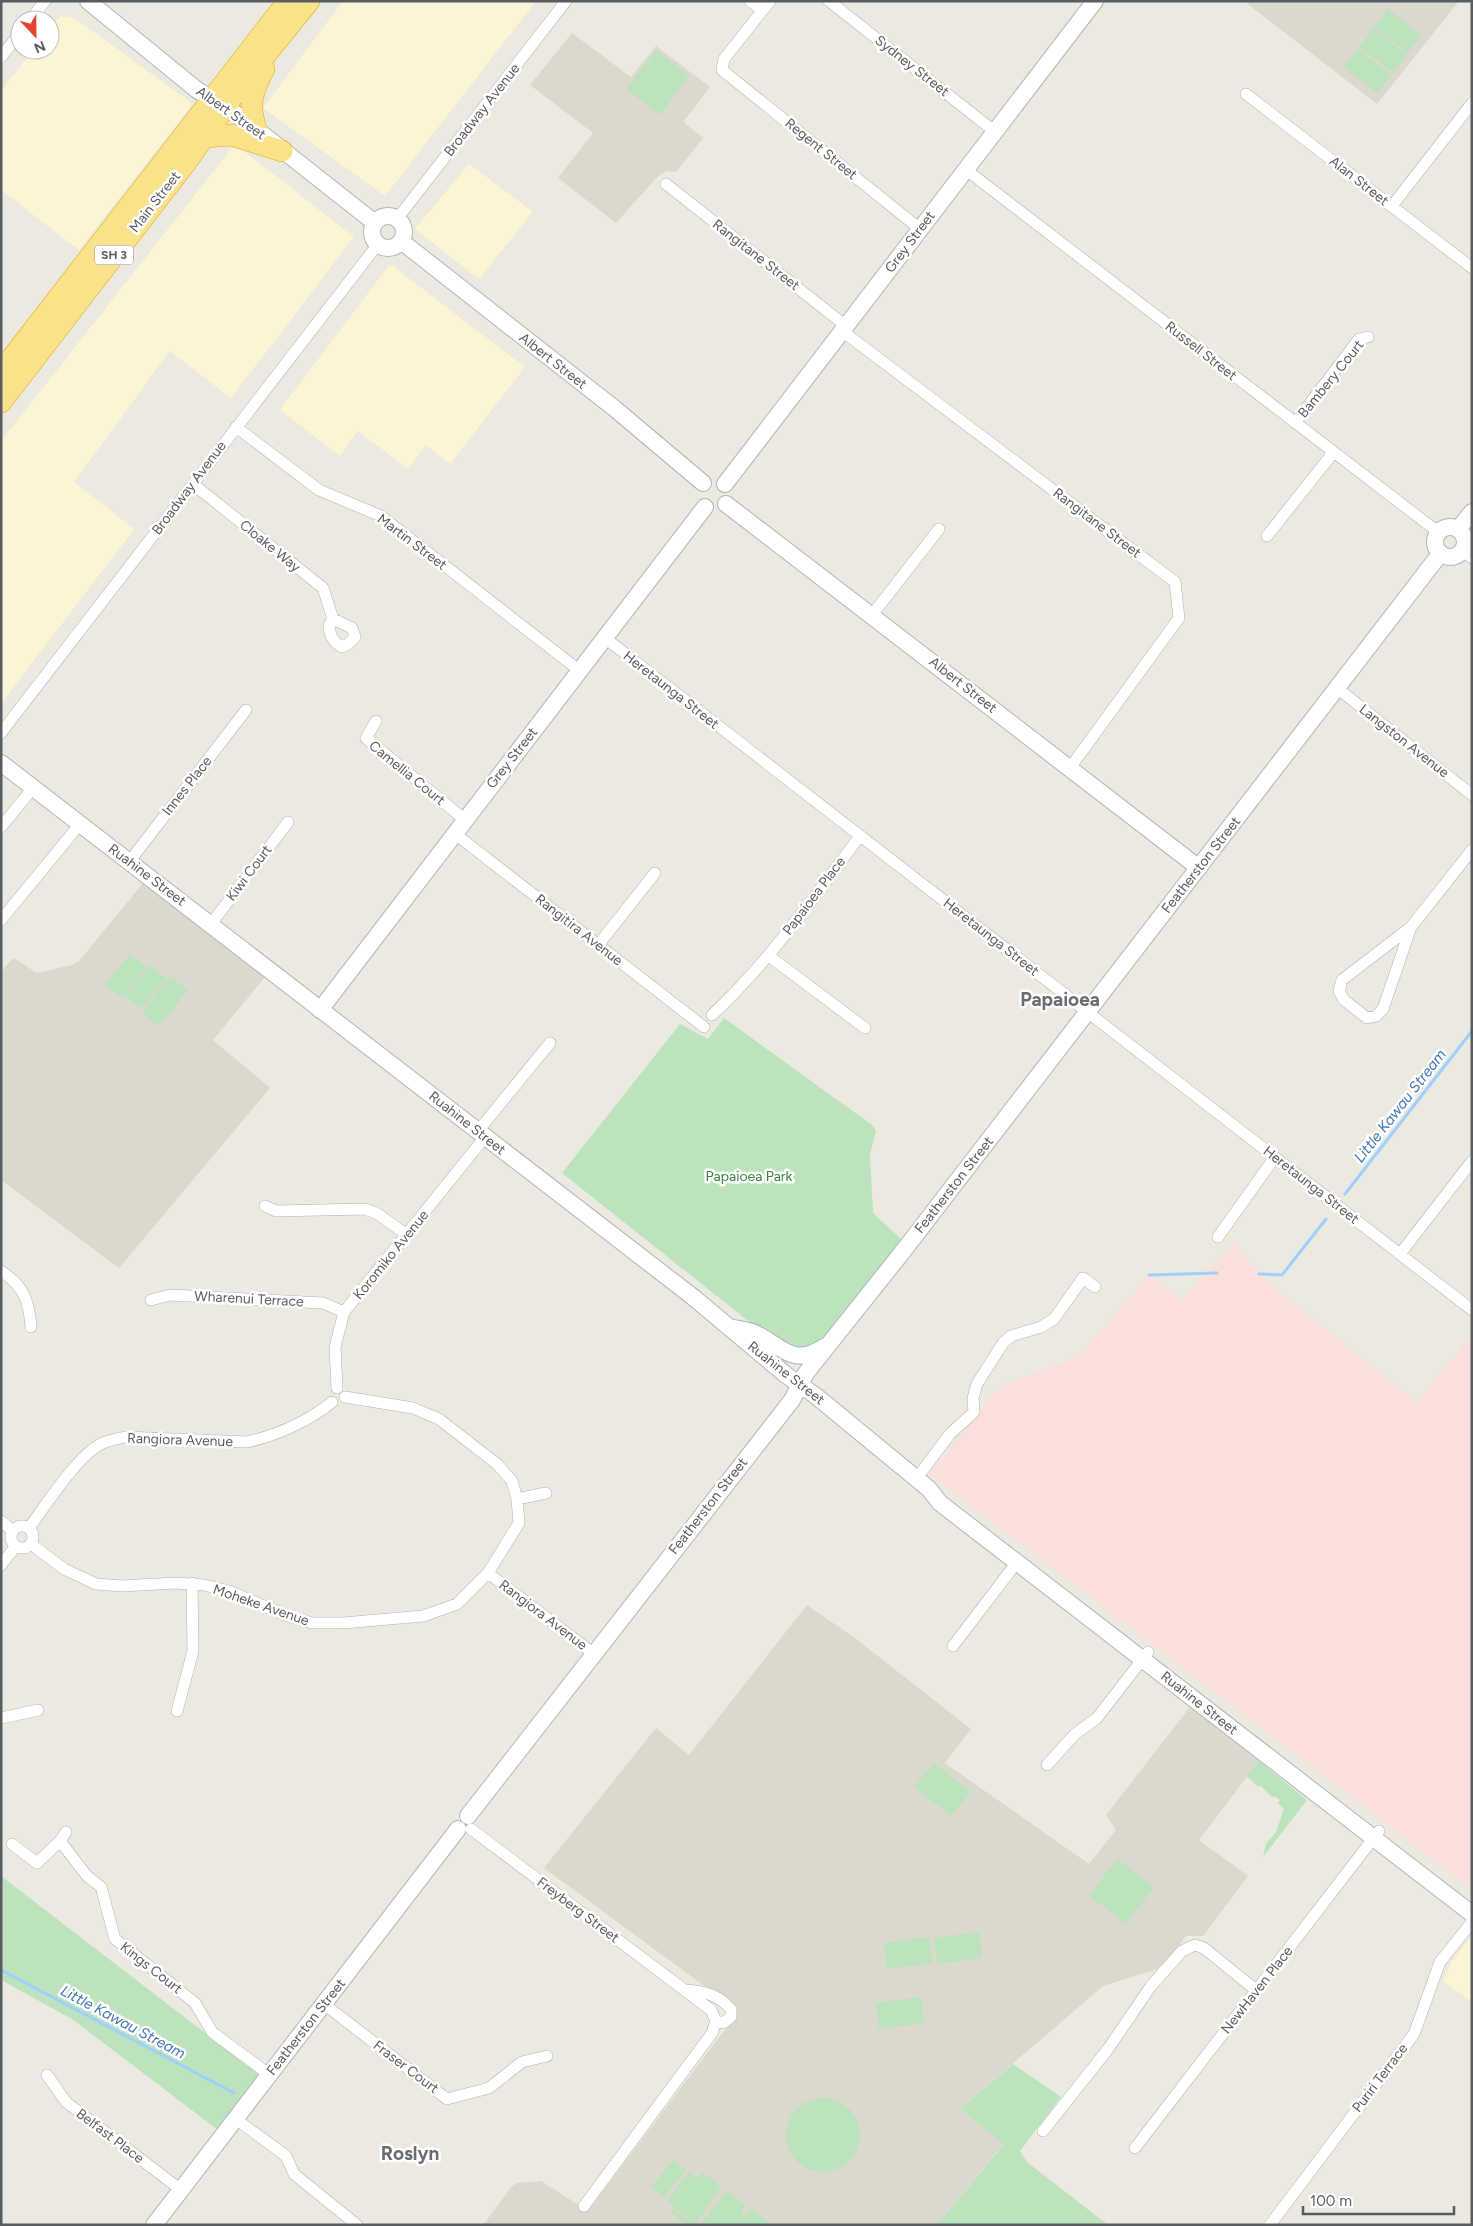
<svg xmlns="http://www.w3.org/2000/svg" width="1473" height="2226" font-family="Figtree,sans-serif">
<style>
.commercial{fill:#fcf5d4}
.education{fill:#dbd8ce}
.medical{fill:#fadfdb}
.green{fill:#bce3be}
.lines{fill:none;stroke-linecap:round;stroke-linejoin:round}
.stream{stroke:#9fcffc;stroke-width:3}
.street-casing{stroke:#b1b3b7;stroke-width:12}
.secondary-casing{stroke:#b2b5ba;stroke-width:18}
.highway-casing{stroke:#e4a907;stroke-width:22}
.street{stroke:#fff;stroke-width:11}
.secondary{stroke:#fff;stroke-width:16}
.highway{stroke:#f9e289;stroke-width:21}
.labels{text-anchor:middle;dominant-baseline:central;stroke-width:5;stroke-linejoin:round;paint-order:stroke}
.shield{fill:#fff;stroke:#8b8d90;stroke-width:1}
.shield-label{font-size:12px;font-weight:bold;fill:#595c60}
.street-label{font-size:14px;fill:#595c60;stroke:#fff}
.park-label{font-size:14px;fill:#36823d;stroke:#fff}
.water-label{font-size:15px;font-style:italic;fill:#4075b5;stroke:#fff}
.district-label{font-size:19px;font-weight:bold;fill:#6a6e72;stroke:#fff}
</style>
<rect width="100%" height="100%" fill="#ebe9e0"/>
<path class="commercial" d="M 343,1 L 536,1 L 385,196 L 263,108 Z
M 60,16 L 73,17 L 189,101 L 191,106 L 79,250 L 1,190 L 1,91 L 33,50 L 50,50 L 50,29 Z
M 235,144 L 354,237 L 231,398 L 170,351 L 74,482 L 134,529 L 1,704 L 1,441 Z
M 469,164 L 533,212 L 479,279 L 415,229 Z
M 390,264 L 525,367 L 450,464 L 426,445 L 408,469 L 358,431 L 340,456 L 280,410 Z
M 1472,1936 L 1472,2002 L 1443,1981 L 1452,1961 Z"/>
<path class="education" d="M 1244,1 L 1459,1 L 1377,104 Z
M 572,33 L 631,77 L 656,46 L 710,87 L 683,122 L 703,138 L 676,172 L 667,171 L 658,176 L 616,223 L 558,178 L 593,133 L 530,85 Z
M 144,882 L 265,977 L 213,1040 L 270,1088 L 119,1268 L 1,1180 L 1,972 L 13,958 L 37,973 L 72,965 L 79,961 Z
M 807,1605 L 856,1639 L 971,1729 L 945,1763 L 1089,1864 L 1116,1830 L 1106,1815 L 1190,1707 L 1259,1761 L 1199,1840 L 1248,1876 L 1203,1936 L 1186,1936 L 1163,1967 L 1103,1986 L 960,2109 L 1004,2143 L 937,2225 L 483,2225 L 512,2186 L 517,2183 L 541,2181 L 588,2211 L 736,2015 L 722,1999 L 544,1868 L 656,1728 L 689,1755 Z"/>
<path class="medical" d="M 1234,1243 L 1273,1287 L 1418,1403 L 1472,1334 L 1472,1889 L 930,1474 L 999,1387 L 1080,1356 L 1149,1275 L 1182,1300 Z"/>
<path class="green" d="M 1388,9 L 1422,35 L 1408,53 L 1374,28 Z
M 1373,29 L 1407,55 L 1393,73 L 1359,47 Z
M 1358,49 L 1391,75 L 1377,93 L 1343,67 Z
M 656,50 L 689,76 L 660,115 L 626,89 Z
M 130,954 L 146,967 L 122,998 L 105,984 Z
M 149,965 L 166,979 L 142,1009 L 125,996 Z
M 170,976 L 188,990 L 159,1026 L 142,1013 Z
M 724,1018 L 872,1125 L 876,1131 L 870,1154 L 873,1213 L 901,1239 L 805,1366 L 562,1173 L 680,1024 L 708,1039 Z
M 1259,1761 L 1307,1800 L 1263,1857 L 1266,1844 L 1276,1832 L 1284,1809 L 1278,1803 L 1280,1800 L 1274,1796 L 1273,1798 L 1261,1786 L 1258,1787 L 1247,1776 Z
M 934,1763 L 971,1792 L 951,1816 L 914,1787 Z
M 1117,1859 L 1154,1887 L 1126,1924 L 1089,1896 Z
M 1,1876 L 261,2076 L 218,2130 L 72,2019 L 1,1980 Z
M 979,1932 L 982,1958 L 937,1964 L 934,1938 Z
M 929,1937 L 933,1963 L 887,1969 L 884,1943 Z
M 921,1997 L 924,2023 L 879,2029 L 876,2003 Z
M 1013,2064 L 1061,2097 L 1020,2151 L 1027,2162 L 1108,2225 L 937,2225 L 1004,2144 L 960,2109 Z
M786 2135a37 37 0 1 1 74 0a37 37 0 1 1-74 0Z
M 673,2160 L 686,2170 L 664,2197 L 651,2187 Z
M 689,2172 L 697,2179 L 703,2172 L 721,2186 L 697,2222 L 693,2223 L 667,2200 Z
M 727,2191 L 746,2205 L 741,2213 L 745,2216 L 751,2209 L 770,2223 L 769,2225 L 700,2225 Z
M 673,2208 L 694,2225 L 686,2225 L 670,2212 Z"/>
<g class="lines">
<path class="stream" d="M 1345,1194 L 1472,1031
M 1259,1274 L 1282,1275 L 1326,1219
M 1149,1275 L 1217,1273
M 1,1970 L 234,2093"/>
<defs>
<path id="street" d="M 750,1 L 762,10
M 770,1 L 724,59 L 722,70 L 920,229
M 829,1 L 994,131
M 30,20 L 45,1
M 1,57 L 20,33
M 1246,94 L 1472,268
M 965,169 L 1438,532
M 666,184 L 846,326
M 1392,206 L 1472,103
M 397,219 L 566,1
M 842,331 L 1175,582 L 1179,618 L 1070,768
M 1295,423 L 1359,339 L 1368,337
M 236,427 L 319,490 L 381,516 L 580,671
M 193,484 L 323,588 L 333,619 L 329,625 C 330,636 333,642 342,647 L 348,644 L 355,637 L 352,628 L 333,619
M 1267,536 L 1333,453
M 1463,551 L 1472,558
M 872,615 L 939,529
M 605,638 L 1472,1310
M 1337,688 L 1472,795
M 376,721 L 366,738 L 465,820
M 1,733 L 378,244
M 1,827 L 33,788
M 454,833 L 704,1027
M 129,862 L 246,710
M 1,920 L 80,824
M 211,924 L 288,822
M 1411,927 L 1342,980 L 1339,991 L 1344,1000 L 1367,1018 L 1376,1016 L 1383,1009 L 1411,927 L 1472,850
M 598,945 L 655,873
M 769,956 L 865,1028
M 712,1015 C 769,962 813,898 860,836
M 478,1131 L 550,1043
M 265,1206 L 276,1211 L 365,1209 L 378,1214 L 407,1235
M 1218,1237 L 1275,1157
M 1400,1254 L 1472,1161
M 1,1271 C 24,1286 29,1301 31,1327
M 151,1300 L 170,1295 L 323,1303 L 344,1312
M 337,1388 L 335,1347 L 344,1312 L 485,1137
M 916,1479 L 950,1434 L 974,1412 L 973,1398 L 977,1384 L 1003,1343 L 1011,1336 L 1041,1327 L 1054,1319 L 1083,1278 L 1095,1287
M 517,1499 L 546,1493
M 1,1521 L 13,1531
M11 1537a11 11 0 1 1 22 0a11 11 0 1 1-22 0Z
M 29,1528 C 45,1506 76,1458 99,1445 C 107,1440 116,1439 125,1437 L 246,1442 C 276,1436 309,1421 332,1402
M 31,1544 L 64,1569 L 96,1584 L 122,1586 L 175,1583 L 204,1585 L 229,1591 L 285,1615 L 312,1623 L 343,1623 L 423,1616 L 457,1604 L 488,1573 L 519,1523 L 517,1499 L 512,1481 L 497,1464 L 439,1419 L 413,1408 L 345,1397
M 1,1565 L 16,1546
M 488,1573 L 594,1654
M 953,1646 L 1017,1562
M 177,1711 L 193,1651 L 192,1583
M 1,1718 L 38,1710
M 1047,1765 L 1075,1734 L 1097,1718 L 1148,1652
M 471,1829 L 711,2010 L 716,2021 L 712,2033 L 584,2206
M 60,1841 L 87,1876 L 101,1887 L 115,1939 L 195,2003 L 212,2032 L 270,2075
M 12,1844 L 37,1863 L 60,1841 L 66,1832
M 686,1990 C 705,1991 718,1995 731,2009 L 731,2017 L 723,2023 L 716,2021
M 324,2004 L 447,2099 L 489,2088 L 522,2062 L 547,2056
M 47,2075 L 66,2102 L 181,2190
M 236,2119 L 286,2156 L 294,2174 L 357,2225
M 1043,2131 L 1108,2049 L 1151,1986 L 1182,1951 L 1195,1945 L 1204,1948 L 1257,1991
M 1135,2148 L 1379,1831
M 1270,2225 L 1414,2034 L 1440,1962 L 1472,1922"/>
<path id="secondary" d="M 88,1 L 197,90 L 242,118 L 375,223
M372 232a16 16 0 1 1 32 0a16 16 0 1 1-32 0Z
M 401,241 L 614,408 L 703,483
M 725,484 L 1095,1
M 726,504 L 1199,868
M1435 542a15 15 0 1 1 30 0a15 15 0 1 1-30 0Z
M 1458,529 L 1472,512
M 1,763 L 693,1297 L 786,1375 L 816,1396 L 929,1489 L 940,1503 L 1472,1914
M 320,1010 L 705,507
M 733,1328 C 739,1329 746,1330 752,1332 C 780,1343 791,1369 824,1347
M 468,1816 L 792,1400 L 806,1373 L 904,1250 L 1440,554
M 154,2225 L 458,1829"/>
<path id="highway" d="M 256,129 C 248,104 252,92 264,69
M 205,137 L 231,135 L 282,151
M 1,372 L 288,1
M 1,402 L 187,161 L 238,89 L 309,1"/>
</defs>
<use href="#street" class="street-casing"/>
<use href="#secondary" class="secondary-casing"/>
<use href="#highway" class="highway-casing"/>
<use href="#street" class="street"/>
<use href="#secondary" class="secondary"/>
<use href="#highway" class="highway"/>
</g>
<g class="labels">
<rect class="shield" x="95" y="245.5" width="38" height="19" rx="4"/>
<g class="shield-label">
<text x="114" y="255">SH 3</text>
</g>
<g class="street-label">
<text transform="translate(912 66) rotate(38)">Sydney Street</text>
<text transform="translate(482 110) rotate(-52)">Broadway Avenue</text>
<text transform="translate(231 113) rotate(35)">Albert Street</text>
<text transform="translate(821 149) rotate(39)">Regent Street</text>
<text transform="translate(1359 181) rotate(38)">Alan Street</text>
<text transform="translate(155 202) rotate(-52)">Main Street</text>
<text transform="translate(910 242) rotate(-53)">Grey Street</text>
<text transform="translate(756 255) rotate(38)">Rangitane Street</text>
<text transform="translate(1201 351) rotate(38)">Russell Street</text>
<text transform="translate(553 361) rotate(38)">Albert Street</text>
<text transform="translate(1331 379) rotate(-51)">Bambery Court</text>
<text transform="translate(189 488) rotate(-53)">Broadway Avenue</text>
<text transform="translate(1097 523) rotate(37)">Rangitane Street</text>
<text transform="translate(412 542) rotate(37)">Martin Street</text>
<text transform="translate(270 546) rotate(39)">Cloake Way</text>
<text transform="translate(963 685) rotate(38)">Albert Street</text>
<text transform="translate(671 690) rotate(38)">Heretaunga Street</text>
<text transform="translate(1404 741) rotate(38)">Langston Avenue</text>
<text transform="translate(512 758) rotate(-52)">Grey Street</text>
<text transform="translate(407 773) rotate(39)">Camellia Court</text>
<text transform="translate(187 786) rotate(-52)">Innes Place</text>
<text transform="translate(1201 865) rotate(-52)">Featherston Street</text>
<text transform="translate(249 873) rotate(-53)">Kiwi Court</text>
<text transform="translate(147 875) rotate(37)">Ruahine Street</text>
<text transform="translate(814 896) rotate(-53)">Papaioea Place</text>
<text transform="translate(579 930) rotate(38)">Rangitira Avenue</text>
<text transform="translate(991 937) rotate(38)">Heretaunga Street</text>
<text transform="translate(467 1123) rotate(38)">Ruahine Street</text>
<text transform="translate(954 1185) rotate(-52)">Featherston Street</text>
<text transform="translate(1311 1185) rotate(38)">Heretaunga Street</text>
<text transform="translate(391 1255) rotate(-51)">Koromiko Avenue</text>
<text transform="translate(249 1299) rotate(3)">Wharenui Terrace</text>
<text transform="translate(786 1373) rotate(38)">Ruahine Street</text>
<text transform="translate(180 1440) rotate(2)">Rangiora Avenue</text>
<text transform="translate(708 1506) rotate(-52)">Featherston Street</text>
<text transform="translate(261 1605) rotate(19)">Moheke Avenue</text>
<text transform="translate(543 1615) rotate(37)">Rangiora Avenue</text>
<text transform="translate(1199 1703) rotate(38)">Ruahine Street</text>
<text transform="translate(578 1910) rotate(37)">Freyberg Street</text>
<text transform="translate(151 1968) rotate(38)">Kings Court</text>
<text transform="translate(1257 1990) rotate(-52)">NewHaven Place</text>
<text transform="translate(306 2027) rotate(-52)">Featherston Street</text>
<text transform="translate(406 2067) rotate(37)">Fraser Court</text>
<text transform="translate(1380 2078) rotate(-53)">Puriri Terrace</text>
<text transform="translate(110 2136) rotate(37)">Belfast Place</text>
</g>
<g class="park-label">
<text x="749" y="1176">Papaioea Park</text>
</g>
<g class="water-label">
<text transform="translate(1400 1106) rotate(-52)">Little Kawau Stream</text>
<text transform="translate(123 2022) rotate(28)">Little Kawau Stream</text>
</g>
<g class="district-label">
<text x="1060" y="999">Papaioea</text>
<text x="410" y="2153">Roslyn</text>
</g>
</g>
<rect width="1473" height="2226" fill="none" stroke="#595c60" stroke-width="5"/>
<g transform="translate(35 35) rotate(158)"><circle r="24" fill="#ffffff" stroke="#bdbebf"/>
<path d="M0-4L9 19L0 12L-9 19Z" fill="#e3442e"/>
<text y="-8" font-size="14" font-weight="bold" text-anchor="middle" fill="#595c60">N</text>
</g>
<path d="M1303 2206v8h151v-8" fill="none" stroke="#595c60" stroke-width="2.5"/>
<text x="1310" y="2206" font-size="15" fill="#595c60" stroke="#ffffff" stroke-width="4" paint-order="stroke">100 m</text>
</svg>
